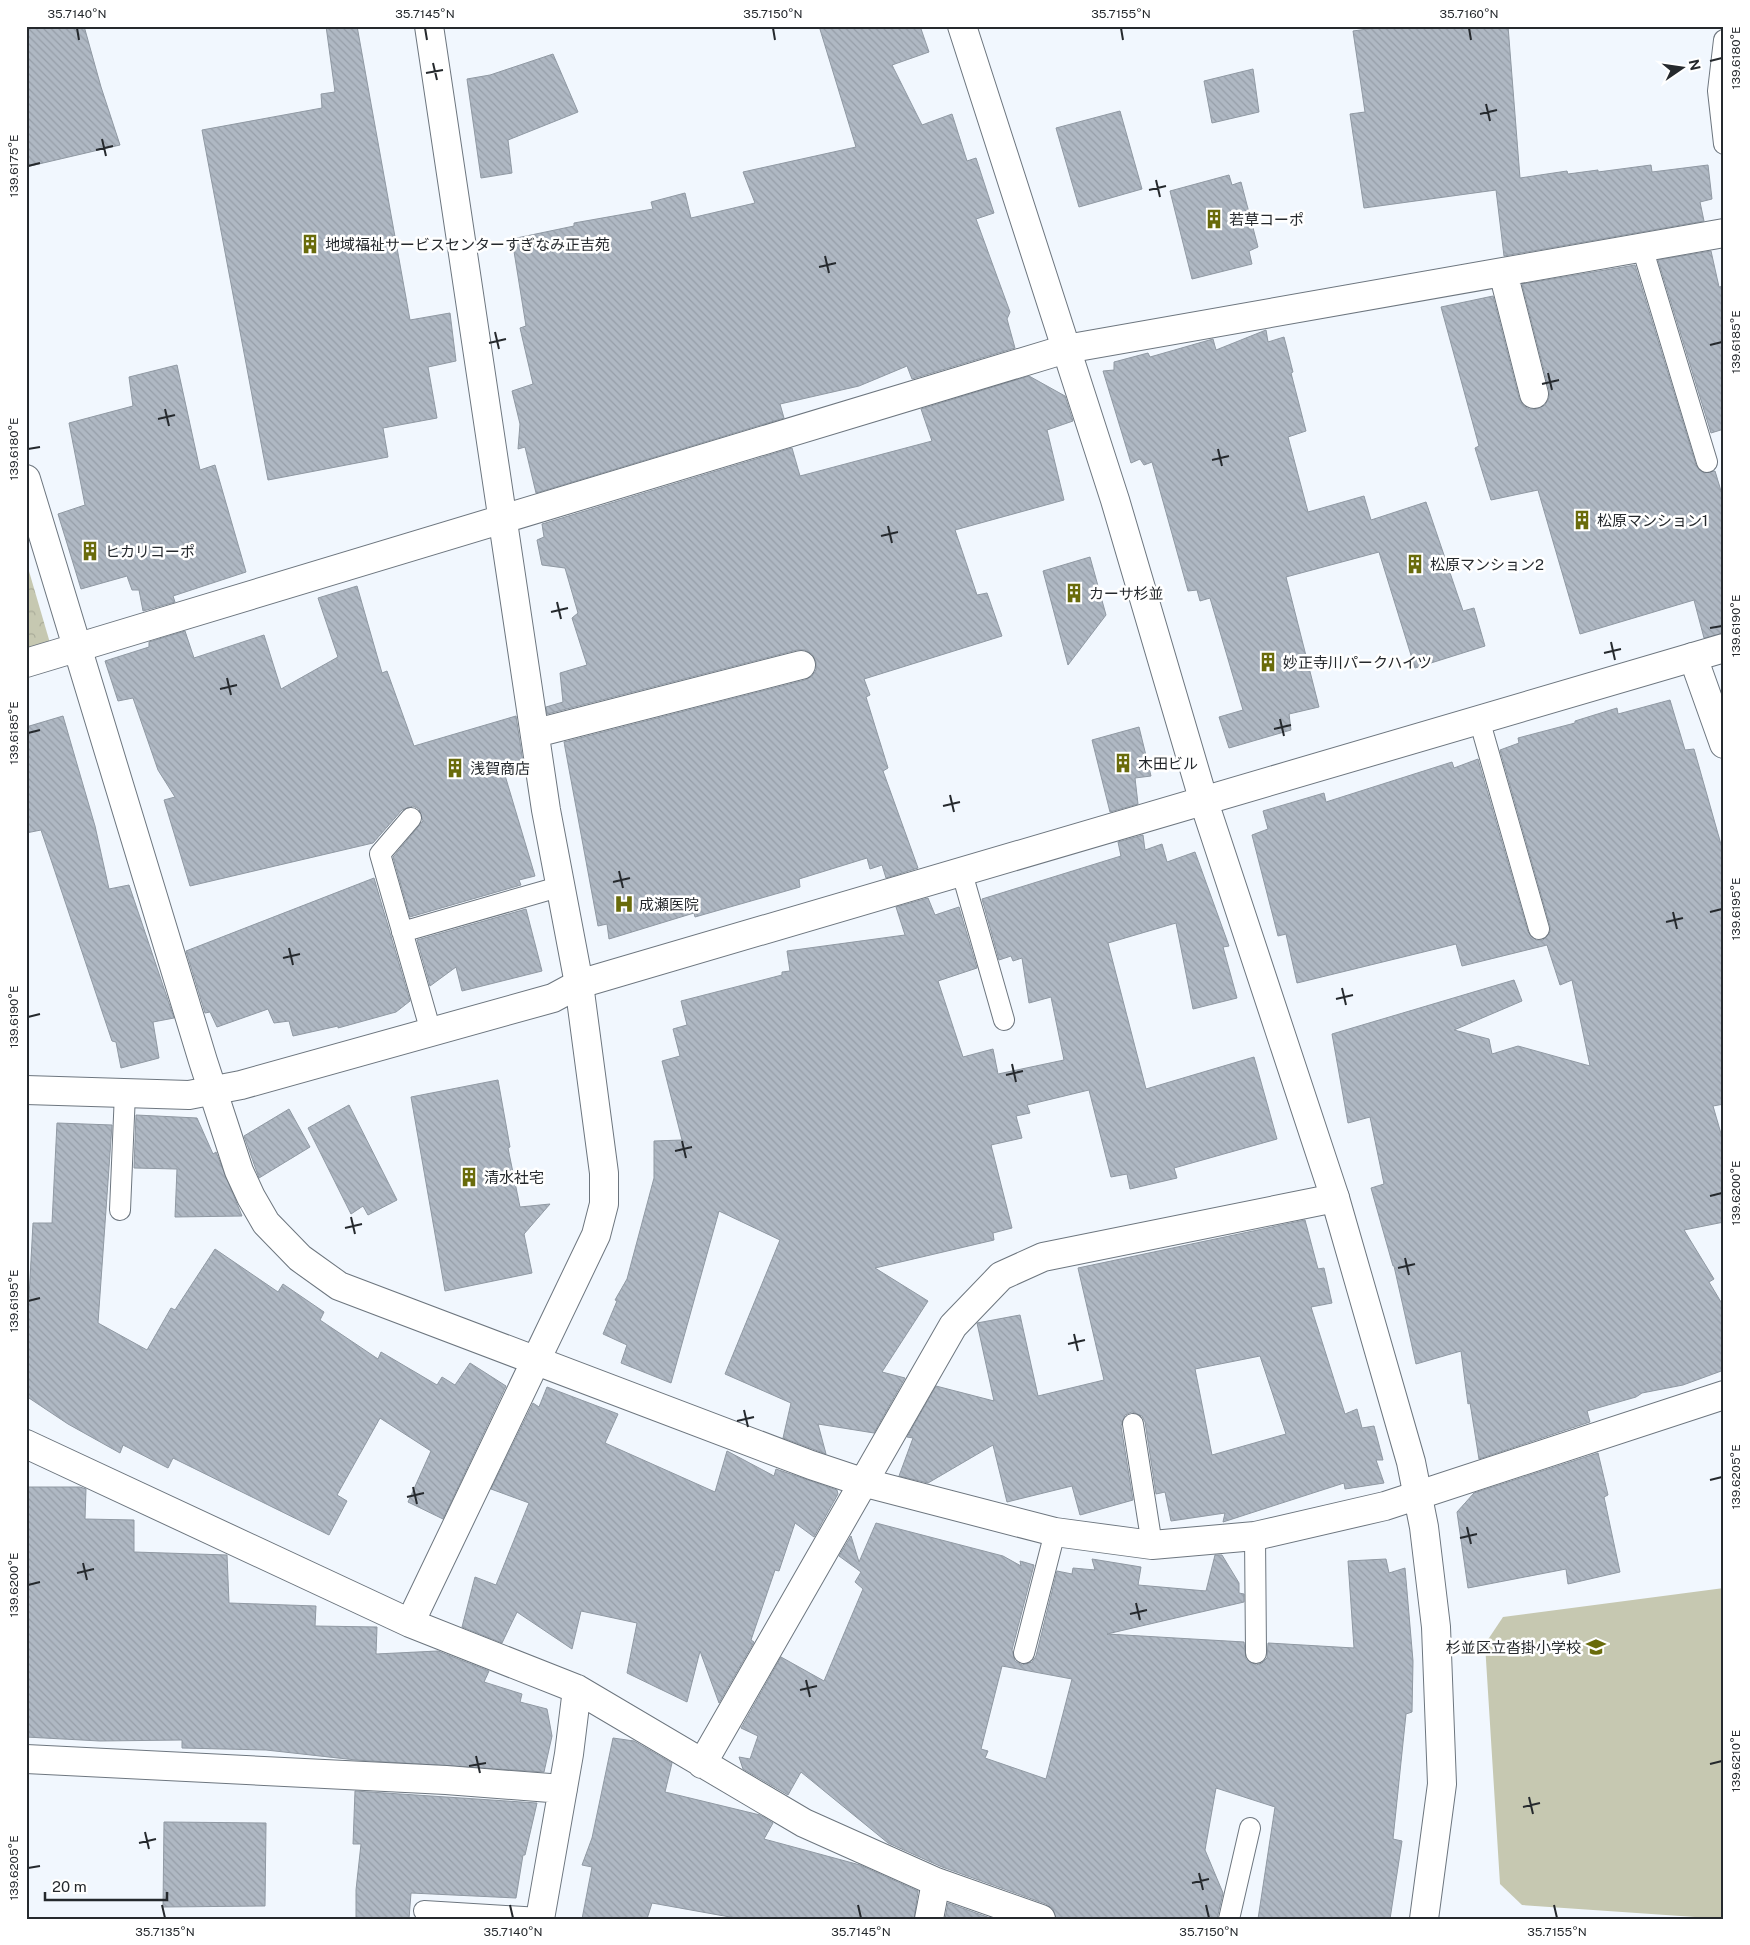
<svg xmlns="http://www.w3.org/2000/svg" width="1750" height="1945" font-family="'Public Sans','Noto Sans JP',sans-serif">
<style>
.park{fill:url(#park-crowns)}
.garden{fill:#c6c8b1}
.building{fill:url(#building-back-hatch);stroke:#9099a3;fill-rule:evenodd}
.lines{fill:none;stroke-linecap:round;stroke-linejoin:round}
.service-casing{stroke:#6d767f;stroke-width:22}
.minor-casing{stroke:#6d767f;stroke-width:30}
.tertiary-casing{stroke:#6d767f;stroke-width:30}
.service{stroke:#fff;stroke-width:20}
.minor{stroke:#fff;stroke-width:28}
.tertiary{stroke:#fff;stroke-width:28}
.ticks{fill:none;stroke:#25292d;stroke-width:2}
.labels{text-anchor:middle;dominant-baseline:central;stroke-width:5;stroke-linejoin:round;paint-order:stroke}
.poi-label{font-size:15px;fill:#25292d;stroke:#fff;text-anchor:start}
.neatline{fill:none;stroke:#25292d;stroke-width:2}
.ticks-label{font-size:12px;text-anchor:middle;fill:#25292d}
</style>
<defs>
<pattern id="park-crowns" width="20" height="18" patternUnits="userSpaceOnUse" patternTransform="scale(1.25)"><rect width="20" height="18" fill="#c6c8b1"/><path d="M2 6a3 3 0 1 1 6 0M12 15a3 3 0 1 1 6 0" fill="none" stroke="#aaac99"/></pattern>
<pattern id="building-back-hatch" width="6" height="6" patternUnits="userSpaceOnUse" patternTransform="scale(1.25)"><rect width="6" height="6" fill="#afb8c3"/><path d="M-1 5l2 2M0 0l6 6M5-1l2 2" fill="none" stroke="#969ea8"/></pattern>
</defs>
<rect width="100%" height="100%" fill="#f1f7fe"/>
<path class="park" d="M 26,561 L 50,643 L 26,650 Z"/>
<path class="garden" d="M 1724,1588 L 1724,1919 L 1522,1905 L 1500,1884 L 1485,1644 L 1503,1617 Z"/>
<path class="building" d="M 26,26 L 84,26 L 101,87 L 120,145 L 26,167 Z
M 326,26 L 357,26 L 410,320 L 450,313 L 456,361 L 428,367 L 437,418 L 383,428 L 388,457 L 268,480 L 202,130 L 322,108 L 321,94 L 335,92 Z
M 819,26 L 920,26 L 929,52 L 892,65 L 922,125 L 952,114 L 967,161 L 976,158 L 994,213 L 976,219 L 1010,312 L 1007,319 L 1015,348 L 912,379 L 907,366 L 859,386 L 780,404 L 784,418 L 536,493 L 525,447 L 518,449 L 520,424 L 512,391 L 533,384 L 520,328 L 526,326 L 512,239 L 574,226 L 574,223 L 653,209 L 651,202 L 685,193 L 691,218 L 755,203 L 743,172 L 856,147 Z
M 1389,26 L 1508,26 L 1520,178 L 1567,171 L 1568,174 L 1598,170 L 1598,172 L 1651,165 L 1652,172 L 1708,165 L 1712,199 L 1700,202 L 1704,221 L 1504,256 L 1496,190 L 1364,208 L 1350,114 L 1365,112 L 1353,31 Z
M 553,54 L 578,112 L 508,140 L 512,173 L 481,178 L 467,79 L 490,75 Z
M 1253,69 L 1259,112 L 1212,123 L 1204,81 Z
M 1120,111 L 1142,189 L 1079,207 L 1056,128 Z
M 1229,175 L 1232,185 L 1241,182 L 1258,247 L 1249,251 L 1252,264 L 1192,279 L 1170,191 Z
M 1711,251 L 1719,287 L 1724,286 L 1724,429 L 1711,433 L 1658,260 Z
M 1635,265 L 1696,465 L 1704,473 L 1715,471 L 1724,501 L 1724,633 L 1704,638 L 1694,600 L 1580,634 L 1538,490 L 1491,500 L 1475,448 L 1479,446 L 1441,307 L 1493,296 L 1519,398 L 1523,405 L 1529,409 L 1537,409 L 1545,405 L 1549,398 L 1549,390 L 1522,284 Z
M 1266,330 L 1268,342 L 1284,337 L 1293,372 L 1291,373 L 1306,431 L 1288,437 L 1308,512 L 1364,496 L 1371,520 L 1426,502 L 1463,611 L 1474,608 L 1485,646 L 1415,668 L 1379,552 L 1286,577 L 1319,707 L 1289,714 L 1291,730 L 1229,748 L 1219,717 L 1243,710 L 1210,598 L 1200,601 L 1197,590 L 1188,591 L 1152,462 L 1144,465 L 1140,459 L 1131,463 L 1103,371 L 1114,370 L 1114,362 L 1148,353 L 1150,357 L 1213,339 L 1216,350 Z
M 177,365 L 200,470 L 215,465 L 246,572 L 173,596 L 175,602 L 143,611 L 139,590 L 132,590 L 127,576 L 81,589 L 58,514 L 85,505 L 69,423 L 133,406 L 129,377 Z
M 1029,376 L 1065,396 L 1073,421 L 1047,430 L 1064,500 L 955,530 L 977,595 L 987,593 L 1002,636 L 864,679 L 870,695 L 866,697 L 888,768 L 883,771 L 918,868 L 886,878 L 882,865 L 870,869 L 867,858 L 799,879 L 800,887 L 695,917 L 694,913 L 609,939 L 607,924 L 598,926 L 564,742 L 805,680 L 812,676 L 816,670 L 816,662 L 812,654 L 805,650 L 797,650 L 547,714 L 546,707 L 563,702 L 560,673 L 587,665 L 572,618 L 578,613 L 565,568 L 542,565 L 537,540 L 544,537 L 542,524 L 792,448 L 800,476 L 932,441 L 921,409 Z
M 1090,557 L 1106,615 L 1068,665 L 1043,571 Z
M 357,586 L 382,673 L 387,671 L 414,746 L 516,716 L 523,762 L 504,772 L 535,876 L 519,880 L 521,885 L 410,917 L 393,857 L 423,821 L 419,809 L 413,806 L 402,810 L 373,843 L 190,886 L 164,800 L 175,797 L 158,770 L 133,698 L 118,701 L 105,661 L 149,647 L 149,642 L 185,631 L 194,658 L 264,635 L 281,689 L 338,657 L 318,598 Z
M 1670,700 L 1685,750 L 1694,749 L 1724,855 L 1724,1104 L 1713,1106 L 1724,1144 L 1724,1222 L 1684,1230 L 1714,1279 L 1709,1282 L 1724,1307 L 1724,1370 L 1683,1385 L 1642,1393 L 1636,1397 L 1587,1411 L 1590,1422 L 1479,1459 L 1470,1403 L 1468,1404 L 1461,1351 L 1416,1364 L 1394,1266 L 1393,1266 L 1371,1188 L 1384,1184 L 1370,1117 L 1348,1123 L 1332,1034 L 1514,980 L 1522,1001 L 1454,1030 L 1489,1039 L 1492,1054 L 1518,1046 L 1590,1066 L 1572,980 L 1560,985 L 1547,945 L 1462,966 L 1456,944 L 1297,983 L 1286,934 L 1278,936 L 1252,835 L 1268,829 L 1263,811 L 1324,793 L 1326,802 L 1452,762 L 1454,768 L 1478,759 L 1528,932 L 1536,940 L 1543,940 L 1550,932 L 1550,926 L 1500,750 L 1519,743 L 1518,738 L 1575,723 L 1575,721 L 1617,708 L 1618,714 Z
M 63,716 L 95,826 L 109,889 L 129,885 L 174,1018 L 153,1022 L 159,1058 L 121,1068 L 116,1042 L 112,1041 L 41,830 L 26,833 L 26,727 Z
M 1139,727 L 1151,776 L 1135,778 L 1138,804 L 1110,812 L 1092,740 Z
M 1143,835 L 1145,850 L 1162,844 L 1167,862 L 1195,852 L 1229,946 L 1223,947 L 1237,998 L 1193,1009 L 1176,923 L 1108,943 L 1146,1089 L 1254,1057 L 1277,1139 L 1174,1168 L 1177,1178 L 1130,1189 L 1127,1174 L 1111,1177 L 1089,1090 L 1027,1105 L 1030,1113 L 1016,1116 L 1022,1138 L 991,1145 L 1012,1228 L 993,1233 L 994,1240 L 875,1268 L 928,1301 L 882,1372 L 905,1378 L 874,1433 L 818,1424 L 826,1454 L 783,1438 L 791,1403 L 725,1374 L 780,1240 L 719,1211 L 671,1383 L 621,1363 L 627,1345 L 603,1334 L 617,1301 L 615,1300 L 627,1279 L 654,1178 L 654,1141 L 682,1140 L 662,1061 L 680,1056 L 673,1029 L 687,1025 L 681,1001 L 782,975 L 782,972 L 790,971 L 787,951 L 905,935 L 896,907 L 928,898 L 935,915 L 959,907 L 977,968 L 938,981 L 963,1057 L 993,1049 L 998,1074 L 1064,1060 L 1051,997 L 1029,1003 L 1022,958 L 1013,961 L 1011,956 L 999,960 L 982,899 L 1121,856 L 1118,842 Z
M 374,878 L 410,1001 L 396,1012 L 338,1028 L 338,1026 L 293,1036 L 289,1021 L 274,1023 L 268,1009 L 217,1027 L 210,1012 L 205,1013 L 186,951 Z
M 526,909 L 542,971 L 462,991 L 456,967 L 430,986 L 417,940 Z
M 498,1080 L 510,1147 L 508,1148 L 520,1207 L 550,1204 L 524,1234 L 532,1273 L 445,1291 L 411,1097 Z
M 349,1105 L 397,1200 L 368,1215 L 363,1206 L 351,1214 L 308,1128 Z
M 289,1109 L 310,1147 L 259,1178 L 244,1136 Z
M 136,1115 L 197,1118 L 213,1154 L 216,1152 L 242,1216 L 175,1217 L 177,1169 L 134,1168 Z
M 57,1123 L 112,1125 L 98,1323 L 147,1350 L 171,1308 L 175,1310 L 215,1249 L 278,1292 L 283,1284 L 324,1312 L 320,1320 L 378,1359 L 381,1352 L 437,1385 L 442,1377 L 455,1385 L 470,1363 L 506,1386 L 443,1519 L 408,1502 L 431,1451 L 380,1418 L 337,1495 L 347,1501 L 329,1535 L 173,1458 L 168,1468 L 123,1445 L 120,1453 L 68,1424 L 26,1396 L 26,1295 L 29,1297 L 33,1223 L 52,1223 Z
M 1305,1220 L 1318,1269 L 1324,1268 L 1332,1303 L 1311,1307 L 1345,1414 L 1357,1409 L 1362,1428 L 1374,1426 L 1383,1460 L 1376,1460 L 1384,1483 L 1345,1489 L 1344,1483 L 1223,1522 L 1225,1513 L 1171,1521 L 1165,1492 L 1156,1494 L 1145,1422 L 1142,1416 L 1132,1412 L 1125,1415 L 1121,1426 L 1133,1500 L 1080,1515 L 1072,1486 L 1007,1502 L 993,1445 L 928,1483 L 899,1476 L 913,1438 L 907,1437 L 936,1386 L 994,1401 L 977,1323 L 1020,1315 L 1038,1396 L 1104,1380 L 1078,1268 ZM 1260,1356 L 1286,1434 L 1212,1455 L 1195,1369 Z
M 547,1387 L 618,1414 L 605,1443 L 715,1492 L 727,1451 L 774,1476 L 776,1469 L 837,1490 L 838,1494 L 814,1537 L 795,1523 L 779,1571 L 775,1570 L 751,1640 L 754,1642 L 719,1703 L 700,1651 L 687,1702 L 627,1673 L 637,1623 L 581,1611 L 572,1649 L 517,1612 L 502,1643 L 462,1627 L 475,1577 L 496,1585 L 529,1503 L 491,1489 L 533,1403 L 539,1407 Z
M 1598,1453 L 1608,1495 L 1604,1497 L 1620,1572 L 1568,1584 L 1566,1569 L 1468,1588 L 1457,1512 L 1474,1493 Z
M 26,1487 L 80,1487 L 86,1489 L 85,1519 L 134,1520 L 134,1552 L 227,1555 L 229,1603 L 316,1606 L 315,1626 L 377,1627 L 376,1654 L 438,1651 L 489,1671 L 484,1682 L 522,1694 L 520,1702 L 547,1709 L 552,1736 L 544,1772 L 356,1760 L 266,1750 L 182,1748 L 182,1740 L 100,1741 L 26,1737 Z
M 876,1523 L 1003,1556 L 1021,1566 L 1020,1561 L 1034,1565 L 1012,1650 L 1015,1661 L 1022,1665 L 1032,1662 L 1036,1656 L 1057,1571 L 1072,1574 L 1073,1568 L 1095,1570 L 1092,1559 L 1141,1567 L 1138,1585 L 1206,1591 L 1215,1555 L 1222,1555 L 1239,1583 L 1239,1593 L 1244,1594 L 1244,1602 L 1107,1634 L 1244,1642 L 1246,1659 L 1256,1665 L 1262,1663 L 1267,1658 L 1268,1643 L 1354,1648 L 1348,1561 L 1386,1559 L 1389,1573 L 1405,1568 L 1413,1661 L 1412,1712 L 1406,1714 L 1393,1839 L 1402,1841 L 1390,1919 L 1258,1919 L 1275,1807 L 1216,1788 L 1205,1850 L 1223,1893 L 1217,1919 L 1056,1919 L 1053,1909 L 1046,1904 L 942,1867 L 888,1843 L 801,1772 L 788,1795 L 743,1769 L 739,1757 L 750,1759 L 758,1736 L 741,1728 L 781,1657 L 824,1681 L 863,1589 L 855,1582 L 861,1572 L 839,1556 L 851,1536 L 859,1562 ZM 1002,1666 L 1072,1679 L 1046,1779 L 985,1758 L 988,1751 L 981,1749 Z
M 613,1738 L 634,1741 L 672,1763 L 665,1792 L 760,1815 L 773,1823 L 764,1839 L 860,1865 L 918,1891 L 914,1919 L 741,1919 L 652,1903 L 647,1919 L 582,1919 L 592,1867 L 582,1865 L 592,1838 Z
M 355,1791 L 537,1803 L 525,1855 L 523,1855 L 516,1898 L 411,1893 L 409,1919 L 356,1919 L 356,1890 L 361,1844 L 353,1844 Z
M 164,1822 L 266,1823 L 265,1906 L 163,1907 Z
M 948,1903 L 993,1919 L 945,1919 Z"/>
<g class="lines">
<defs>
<path id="service" d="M 1724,40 L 1718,91 L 1724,144
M 1642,247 L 1707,462
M 1479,719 L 1539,929
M 411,818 L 380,854 L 431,1032
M 962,873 L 1004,1020
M 402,932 L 562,886
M 120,1210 L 125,1093
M 1133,1424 L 1152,1545
M 1255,1536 L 1256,1653
M 1024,1653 L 1055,1532
M 424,1911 L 540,1918
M 1229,1919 L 1250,1828"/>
<path id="minor" d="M 1503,272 L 1534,394
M 26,479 L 203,1061 L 239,1171 L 251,1197 L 266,1223 L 300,1258 L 339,1286 L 811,1465 L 862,1482 L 1055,1532 L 1152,1545 L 1255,1536 L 1385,1506 L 1724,1395
M 1693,657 L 1724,744
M 26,663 L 1066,349 L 1724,233
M 536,733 L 801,665
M 26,1444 L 410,1623 L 577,1689 L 804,1823 L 936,1882 L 1041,1919
M 410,1623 L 596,1235 L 604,1204 L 604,1173 L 579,984 L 546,810 L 429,26
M 26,1759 L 446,1780 L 563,1789
M 702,1764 L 953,1326 L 1001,1276 L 1043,1257 L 1335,1198
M 540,1919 L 569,1754 L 577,1689
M 929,1919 L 936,1882"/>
<path id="tertiary" d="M 962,26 L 1115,500 L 1204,802 L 1335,1198 L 1411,1462 L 1424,1527 L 1436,1627 L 1442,1784 L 1424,1919
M 26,1090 L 189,1095 L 241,1085 L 553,998 L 579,984 L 1724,648"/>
</defs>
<use href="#service" class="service-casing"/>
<use href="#minor" class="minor-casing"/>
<use href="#tertiary" class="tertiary-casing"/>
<use href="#service" class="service"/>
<use href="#minor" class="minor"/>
<use href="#tertiary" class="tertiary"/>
</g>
<path class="ticks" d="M 77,28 L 79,40M 425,28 L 427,40M 773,28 L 775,40M 1121,28 L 1123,40M 1469,28 L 1471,40M 1710,61 L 1722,58M 433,63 L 437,80M 426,73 L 443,70M 1486,104 L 1490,121M 1480,114 L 1497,110M 102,139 L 106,156M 96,150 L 113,146M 28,166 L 40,163M 1156,180 L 1160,197M 1149,190 L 1166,186M 825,256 L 829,273M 819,267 L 836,263M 495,332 L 499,349M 489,343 L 506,339M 1710,345 L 1722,342M 1548,373 L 1552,390M 1542,384 L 1559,380M 165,409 L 169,426M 158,419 L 175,415M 28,449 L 40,447M 1218,449 L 1222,466M 1212,460 L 1229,456M 888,526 L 892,543M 881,536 L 898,532M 557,602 L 561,619M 551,612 L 568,608M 1710,628 L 1722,626M 1611,642 L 1615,660M 1604,653 L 1621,649M 227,678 L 231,695M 220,689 L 237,685M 1280,719 L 1284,736M 1274,729 L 1291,725M 28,733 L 40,730M 950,795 L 954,812M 943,806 L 960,802M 619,871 L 623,888M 613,882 L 630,878M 1673,912 L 1677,929M 1710,912 L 1722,909M 1666,922 L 1683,918M 289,948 L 293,965M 283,958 L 300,954M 1342,988 L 1346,1005M 1336,999 L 1353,995M 28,1017 L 40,1014M 1012,1064 L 1016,1082M 1006,1075 L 1023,1071M 682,1141 L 686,1158M 675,1151 L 692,1147M 1710,1196 L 1722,1193M 351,1217 L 355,1234M 345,1228 L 362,1224M 1405,1258 L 1409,1275M 1398,1268 L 1415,1264M 28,1301 L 40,1298M 1074,1334 L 1078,1351M 1068,1344 L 1085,1340M 744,1410 L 748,1427M 737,1421 L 754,1417M 1710,1480 L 1722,1477M 413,1487 L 417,1504M 407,1497 L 424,1493M 1467,1527 L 1471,1544M 1460,1538 L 1477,1534M 83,1563 L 87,1580M 77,1573 L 94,1569M 28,1585 L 40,1582M 1136,1603 L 1140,1620M 1130,1614 L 1147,1610M 806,1680 L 810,1697M 800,1690 L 817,1686M 476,1756 L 480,1773M 1710,1764 L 1722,1761M 469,1766 L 486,1763M 1529,1797 L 1533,1814M 1523,1807 L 1540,1803M 145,1832 L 149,1849M 139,1843 L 156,1839M 28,1868 L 40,1866M 1199,1873 L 1203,1890M 1192,1883 L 1209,1879M 162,1905 L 165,1918M 510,1905 L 513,1918M 858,1905 L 861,1918M 1206,1905 L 1209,1918M 1554,1905 L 1557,1918"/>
<defs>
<symbol id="building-bare" viewBox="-9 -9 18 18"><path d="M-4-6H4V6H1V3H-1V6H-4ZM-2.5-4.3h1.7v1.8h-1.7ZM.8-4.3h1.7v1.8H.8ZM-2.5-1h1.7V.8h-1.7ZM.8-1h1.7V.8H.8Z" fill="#696b0b" stroke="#fff" stroke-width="2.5" paint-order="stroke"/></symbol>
<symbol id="hospital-bare" viewBox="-9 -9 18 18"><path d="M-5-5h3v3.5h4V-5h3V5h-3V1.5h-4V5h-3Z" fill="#696b0b" stroke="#fff" stroke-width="2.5" paint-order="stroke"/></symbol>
<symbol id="school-bare" viewBox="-9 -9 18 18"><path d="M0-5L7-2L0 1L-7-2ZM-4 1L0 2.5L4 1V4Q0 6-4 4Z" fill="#696b0b" stroke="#fff" stroke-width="2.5" paint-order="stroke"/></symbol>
</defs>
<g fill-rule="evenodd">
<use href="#building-bare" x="1200" y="205" width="28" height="28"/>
<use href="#building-bare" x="296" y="230" width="28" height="28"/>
<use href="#building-bare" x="1568" y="506" width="28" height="28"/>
<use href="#building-bare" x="76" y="537" width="28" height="28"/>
<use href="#building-bare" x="1401" y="550" width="28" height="28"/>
<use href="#building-bare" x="1060" y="579" width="28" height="28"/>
<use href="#building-bare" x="1254" y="648" width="28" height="28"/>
<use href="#building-bare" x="1109" y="749" width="28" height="28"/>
<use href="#building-bare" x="441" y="754" width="28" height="28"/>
<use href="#hospital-bare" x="610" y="890" width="28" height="28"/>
<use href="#building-bare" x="455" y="1163" width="28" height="28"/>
<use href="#school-bare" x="1582" y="1633" width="28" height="28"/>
</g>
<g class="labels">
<g class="poi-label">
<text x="1229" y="219">若草コーポ</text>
<text x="325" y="244">地域福祉サービスセンターすぎなみ正吉苑</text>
<text x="1597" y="520">松原マンション1</text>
<text x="105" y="551">ヒカリコーポ</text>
<text x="1430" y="564">松原マンション2</text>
<text x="1089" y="593">カーサ杉並</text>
<text x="1283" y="662">妙正寺川パークハイツ</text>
<text x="1138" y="763">木田ビル</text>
<text x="470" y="768">浅賀商店</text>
<text x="639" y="904">成瀬医院</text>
<text x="484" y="1177">清水社宅</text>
<text x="1581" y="1647" text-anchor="end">杉並区立沓掛小学校</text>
</g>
</g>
<rect width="1750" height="1945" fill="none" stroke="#ffffff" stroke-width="55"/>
<g transform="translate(1682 68) rotate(77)" stroke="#ffffff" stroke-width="4" paint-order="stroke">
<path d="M0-4L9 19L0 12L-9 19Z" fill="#25292d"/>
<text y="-8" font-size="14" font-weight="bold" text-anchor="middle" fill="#25292d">N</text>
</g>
<path d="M45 1892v8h122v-8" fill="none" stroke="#25292d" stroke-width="2.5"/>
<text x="52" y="1892" font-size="15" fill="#25292d" stroke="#ffffff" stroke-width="4" paint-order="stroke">20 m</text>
<rect x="28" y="28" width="1694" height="1890" class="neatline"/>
<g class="ticks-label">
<text x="77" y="18">35.7140°N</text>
<text x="425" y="18">35.7145°N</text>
<text x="773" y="18">35.7150°N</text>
<text x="1121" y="18">35.7155°N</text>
<text x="1469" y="18">35.7160°N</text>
<text transform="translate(1736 58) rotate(-90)" y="4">139.6180°E</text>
<text transform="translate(14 166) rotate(-90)" y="4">139.6175°E</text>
<text transform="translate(1736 342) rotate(-90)" y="4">139.6185°E</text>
<text transform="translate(14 449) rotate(-90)" y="4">139.6180°E</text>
<text transform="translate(1736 626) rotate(-90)" y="4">139.6190°E</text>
<text transform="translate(14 733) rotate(-90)" y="4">139.6185°E</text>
<text transform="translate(1736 909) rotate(-90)" y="4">139.6195°E</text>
<text transform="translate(14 1017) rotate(-90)" y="4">139.6190°E</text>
<text transform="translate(1736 1193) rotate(-90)" y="4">139.6200°E</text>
<text transform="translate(14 1301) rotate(-90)" y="4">139.6195°E</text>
<text transform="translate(1736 1477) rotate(-90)" y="4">139.6205°E</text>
<text transform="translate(14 1585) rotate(-90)" y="4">139.6200°E</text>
<text transform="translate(1736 1761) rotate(-90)" y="4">139.6210°E</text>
<text transform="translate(14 1868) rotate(-90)" y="4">139.6205°E</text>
<text x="165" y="1936">35.7135°N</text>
<text x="513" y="1936">35.7140°N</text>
<text x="861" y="1936">35.7145°N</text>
<text x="1209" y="1936">35.7150°N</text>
<text x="1557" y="1936">35.7155°N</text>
</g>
</svg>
